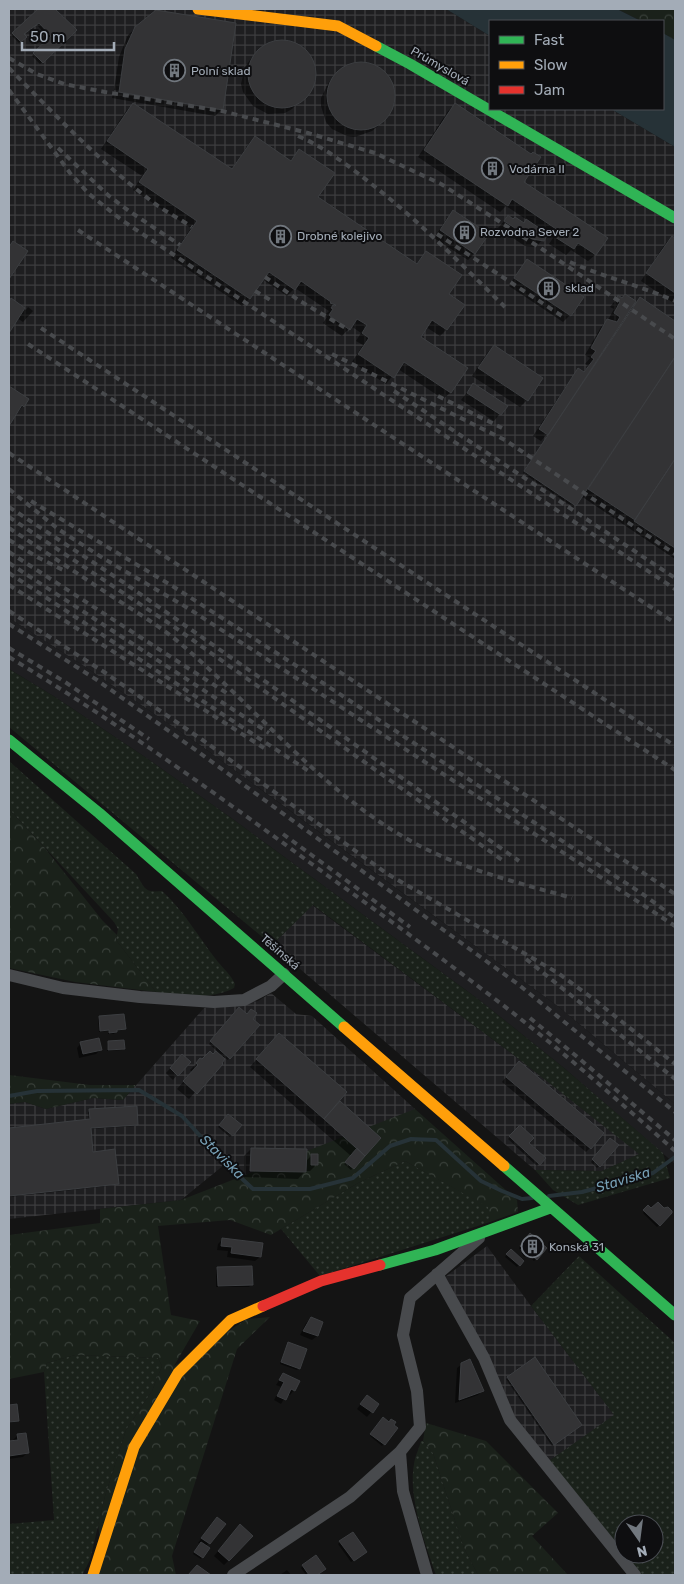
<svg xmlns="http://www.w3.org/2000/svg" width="684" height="1584" font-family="Rubik,sans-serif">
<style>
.built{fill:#1e1e20}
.industrial{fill:url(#industrial-grid)}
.grass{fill:url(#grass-dots);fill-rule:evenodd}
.forest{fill:url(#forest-crowns)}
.water{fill:#263237}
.shadow{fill:#0007}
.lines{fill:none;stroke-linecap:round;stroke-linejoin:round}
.stream{stroke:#263237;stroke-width:4}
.building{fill:#333335;stroke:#3c3e41}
.street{stroke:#484a4d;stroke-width:12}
.fast{stroke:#30b455;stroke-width:11}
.slow{stroke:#ff9f0a;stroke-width:11}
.jam{stroke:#e5322d;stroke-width:11}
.rail{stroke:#484a4d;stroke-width:4;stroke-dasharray:6 5;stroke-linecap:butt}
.labels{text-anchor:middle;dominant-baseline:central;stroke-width:4;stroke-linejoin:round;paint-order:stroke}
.street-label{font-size:12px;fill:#a3acb7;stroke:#0e0e10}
.poi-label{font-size:12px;fill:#a3acb7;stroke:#0e0e10;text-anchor:start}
.water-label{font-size:14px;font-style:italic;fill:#77a0b6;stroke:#0e0e10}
</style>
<defs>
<pattern id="industrial-grid" width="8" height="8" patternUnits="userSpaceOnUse" patternTransform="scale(1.25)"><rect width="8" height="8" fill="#1e1e20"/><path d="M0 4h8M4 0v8" fill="none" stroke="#3c3c3e"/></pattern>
<pattern id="grass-dots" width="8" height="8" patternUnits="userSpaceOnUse" patternTransform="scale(1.25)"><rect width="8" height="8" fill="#1a211a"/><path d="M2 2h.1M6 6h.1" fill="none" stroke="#383f39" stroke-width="1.8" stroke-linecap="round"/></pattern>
<pattern id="forest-crowns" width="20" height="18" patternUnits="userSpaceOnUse" patternTransform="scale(1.25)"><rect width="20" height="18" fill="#1a211a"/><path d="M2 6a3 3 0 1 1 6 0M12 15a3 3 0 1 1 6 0" fill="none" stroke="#383f39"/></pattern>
</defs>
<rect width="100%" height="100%" fill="#141414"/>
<path class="built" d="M 9,618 L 81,664 L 200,745 L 559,1007 L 675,1104 L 675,1164 L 564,1068 L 478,999 L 234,820 L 145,757 L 55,697 L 9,669 Z"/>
<path class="industrial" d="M 9,9 L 446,9 L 490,36 L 490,109 L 611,109 L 675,147 L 675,1104 L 559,1007 L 403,893 L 200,745 L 81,664 L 9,618 Z
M 312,905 L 515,1056 L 640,1154 L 602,1171 L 535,1170 L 272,945 Z
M 271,993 L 296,1014 L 312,1016 L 415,1109 L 353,1176 L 257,1186 L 224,1165 L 181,1200 L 9,1219 L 9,1104 L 25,1102 L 46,1109 L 93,1098 L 123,1100 L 204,1008 L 221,1005 L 241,1004 L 258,1001 Z
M 487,1246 L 531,1306 L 615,1416 L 549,1461 L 513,1416 L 445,1277 Z"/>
<path class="grass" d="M 9,669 L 55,697 L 145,757 L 234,820 L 478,999 L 564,1068 L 663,1153 L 670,1178 L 578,1205 L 553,1190 L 535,1170 L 602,1171 L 639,1154 L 515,1056 L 313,905 L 272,945 L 9,727 Z
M 9,761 L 136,874 C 145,888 144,893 162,891 C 185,912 199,938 218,962 C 224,969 231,975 235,984 L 234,988 C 210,1000 182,997 156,992 L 116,940 L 118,929 L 114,922 L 9,809 Z
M 405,1161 L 489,1207 L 490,1222 L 320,1276 L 281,1229 L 358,1183 Z
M 579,1256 L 675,1343 L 675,1575 L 641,1575 L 549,1461 L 614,1415 L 531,1306 ZM 624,1524 L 654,1524 L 654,1554 L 624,1554 Z
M 75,1355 L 158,1358 L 162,1366 L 152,1391 L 126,1430 L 105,1496 L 90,1560 L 82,1575 L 9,1575 L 9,1524 L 54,1520 L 44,1372 L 47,1363 Z
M 421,1441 L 423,1441 L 433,1453 L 464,1548 L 478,1575 L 436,1575 C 425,1544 408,1497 414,1464 C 415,1456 419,1449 421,1441 Z"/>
<path class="forest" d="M 617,9 L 673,9 L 675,10 L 675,40 L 663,33 L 663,21 L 641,21 Z
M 9,809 L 44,847 L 102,920 L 117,935 L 116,940 L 156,992 L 75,982 L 9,968 Z
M 9,1075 L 90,1085 L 136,1085 L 123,1100 L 93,1098 L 46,1109 L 25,1102 L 9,1104 Z
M 415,1109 L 517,1200 L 518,1212 L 490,1222 L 488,1207 L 405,1161 L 358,1183 L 271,1235 L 230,1220 L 158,1226 L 171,1315 L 200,1321 L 174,1366 L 247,1319 L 270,1317 L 237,1349 L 172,1556 L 176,1575 L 99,1575 L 102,1556 L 98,1525 L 105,1496 L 126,1430 L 152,1391 L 162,1366 L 158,1358 L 75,1355 L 47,1363 L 44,1372 L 9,1379 L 9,1235 L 100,1223 L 100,1209 L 181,1200 Z
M 426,1423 L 486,1441 L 558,1513 L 532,1536 L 568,1575 L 478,1575 L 464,1548 L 433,1453 L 423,1441 Z"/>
<path class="water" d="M 446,9 L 617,9 L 641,21 L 490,21 L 490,36 Z
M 663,33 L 675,40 L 675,147 L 611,109 L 663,109 Z"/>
<path class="shadow" d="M 40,9 L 53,9 L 75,30 L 40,64 L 32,56 L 50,39 L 36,24 L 23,34 L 25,37 L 19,43 L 11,35 Z
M 136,28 L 222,109 L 215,116 L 112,98 L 113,92 L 218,110 L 218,107 L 114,90 L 119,57 L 128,35 Z
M 280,41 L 297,44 L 310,56 L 313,63 L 314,80 L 312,88 L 292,109 L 285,113 L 268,114 L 253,106 L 243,92 L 241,84 L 245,67 L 250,60 L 257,52 L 272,43 Z
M 359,63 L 367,64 L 383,72 L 389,78 L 394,94 L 391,111 L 378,126 L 372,131 L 355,137 L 347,136 L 332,129 L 326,122 L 321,106 L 321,98 L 329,82 L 336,75 L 343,69 Z
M 133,105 L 231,170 L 248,145 L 255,138 L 290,161 L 299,151 L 316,198 L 416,265 L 426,252 L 448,294 L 447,329 L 440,336 L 426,327 L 419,337 L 466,368 L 450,393 L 443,399 L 398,369 L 386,384 L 352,362 L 363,345 L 356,341 L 361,333 L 351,326 L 342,336 L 327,326 L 323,323 L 327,317 L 325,315 L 329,311 L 295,288 L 287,296 L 262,279 L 249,299 L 242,306 L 171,258 L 191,228 L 133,190 L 142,176 L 101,149 L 126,111 Z
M 455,105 L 522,183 L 595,255 L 588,261 L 571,250 L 566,255 L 549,244 L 553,238 L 547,234 L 536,247 L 525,246 L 498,228 L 508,217 L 523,224 L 527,220 L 506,206 L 500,212 L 418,157 L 448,111 Z
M 453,211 L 474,254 L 468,260 L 434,238 L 447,218 Z
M 672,237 L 675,240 L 675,304 L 641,281 L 665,244 Z
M 528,261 L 582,297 L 570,315 L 563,322 L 509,286 L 521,268 Z
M 618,297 L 634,302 L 598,357 L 600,358 L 640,299 L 675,323 L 675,559 L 581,496 L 573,507 L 523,473 L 550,433 L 549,432 L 541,441 L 533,436 L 572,377 L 579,370 L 583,373 L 588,366 L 585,364 L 590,358 L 585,355 L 601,327 L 608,320 L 614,309 L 610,307 Z
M 11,300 L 26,310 L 28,307 L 33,311 L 23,322 L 17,318 L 9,331 L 9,302 Z
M 494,347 L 527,400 L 520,407 L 472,376 L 487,353 Z
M 473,385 L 506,406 L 494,421 L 461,400 Z
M 9,388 L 28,399 L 9,424 Z
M 239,1009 L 251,1019 L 229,1058 L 228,1060 L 225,1058 L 189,1099 L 177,1089 L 192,1072 L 190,1070 L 200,1060 L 212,1056 L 217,1051 L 209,1044 Z
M 100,1017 L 124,1029 L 122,1030 L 116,1031 L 114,1034 L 108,1034 L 108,1031 L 99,1032 L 98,1019 Z
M 272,1041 L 379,1138 L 351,1170 L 344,1164 L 351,1156 L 250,1067 Z
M 109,1042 L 124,1048 L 122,1050 L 107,1051 L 107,1044 Z
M 81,1043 L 101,1049 L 96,1054 L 79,1058 L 77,1048 Z
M 178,1060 L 177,1075 L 173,1080 L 166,1073 Z
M 514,1067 L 590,1148 L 586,1152 L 502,1082 Z
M 90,1111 L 137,1124 L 135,1126 L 89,1129 L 92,1153 L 118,1183 L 116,1185 L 9,1197 L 9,1129 L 89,1121 L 88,1112 Z
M 228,1115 L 240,1125 L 230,1137 L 218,1127 Z
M 520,1127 L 528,1143 L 544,1158 L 537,1166 L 508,1139 Z
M 610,1140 L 617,1146 L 597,1168 L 591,1162 Z
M 251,1149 L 305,1162 L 312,1155 L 317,1164 L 310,1171 L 305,1171 L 298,1179 L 244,1177 L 244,1156 Z
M 648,1207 L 651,1210 L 671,1213 L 657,1227 L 643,1213 Z
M 530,1235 L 546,1248 L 534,1261 L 527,1254 L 524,1257 L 519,1248 Z
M 223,1239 L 260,1257 L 255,1261 L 227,1257 L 228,1251 L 217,1250 L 218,1244 Z
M 511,1250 L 522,1261 L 517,1267 L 505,1257 Z
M 218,1268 L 251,1285 L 249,1287 L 216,1287 L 216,1270 Z
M 311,1319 L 322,1323 L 317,1336 L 312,1340 L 300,1335 L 306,1323 Z
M 288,1344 L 299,1368 L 297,1370 L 280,1364 Z
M 462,1364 L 482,1391 L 478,1395 L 455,1403 L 457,1368 Z
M 283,1374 L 294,1390 L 290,1395 L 287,1394 L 281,1404 L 274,1400 L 281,1387 L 276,1385 Z
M 508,1378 L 579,1427 L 552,1446 L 506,1379 Z
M 363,1401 L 378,1404 L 367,1417 L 357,1409 Z
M 16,1406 L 18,1421 L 9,1423 L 9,1407 Z
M 382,1420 L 396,1429 L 382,1446 L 370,1436 Z
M 18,1435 L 27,1453 L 23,1457 L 9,1459 L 9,1442 L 14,1442 L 13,1440 Z
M 213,1523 L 224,1524 L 205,1547 L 201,1559 L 193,1554 L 200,1544 L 198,1543 Z
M 236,1530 L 229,1560 L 224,1565 L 214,1556 Z
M 340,1542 L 364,1553 L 351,1562 L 338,1544 Z
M 303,1566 L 323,1570 L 316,1575 L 306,1575 L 301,1568 Z
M 287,1570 L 291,1575 L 280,1575 Z"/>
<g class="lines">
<path class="stream" d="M 9,1096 L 37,1091 L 139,1090 L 182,1116 L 223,1161 L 253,1189 L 310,1189 L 353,1178 L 390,1146 L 411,1139 L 436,1140 L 481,1181 L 502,1191 L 522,1199 L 532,1198
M 549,1196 L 582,1192 L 653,1173 L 675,1157"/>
</g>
<path class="building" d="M 38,9 L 55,9 L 77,30 L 43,63 L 33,53 L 51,36 L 39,23 L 24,34 L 27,37 L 21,42 L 12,33 Z
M 156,10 L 236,23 L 223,110 L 119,92 L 125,49 L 135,27 Z
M248 74a34 34 0 1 1 68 0a34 34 0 1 1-68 0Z
M327 96a34 34 0 1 1 68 0a34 34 0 1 1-68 0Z
M 133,103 L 232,169 L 255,136 L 291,161 L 299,149 L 335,173 L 318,197 L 417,264 L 426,251 L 462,275 L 449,294 L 465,305 L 447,330 L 432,320 L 421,337 L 468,368 L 451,393 L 404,362 L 394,378 L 358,354 L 369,338 L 362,333 L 367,325 L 357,319 L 350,330 L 334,319 L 329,315 L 333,309 L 331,308 L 333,305 L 335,306 L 336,305 L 330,303 L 331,302 L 301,281 L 295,290 L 269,272 L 250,299 L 177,250 L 197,221 L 139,182 L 148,169 L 107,141 Z
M 455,103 L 531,154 L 533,152 L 541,157 L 524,182 L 608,238 L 596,255 L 578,243 L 574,249 L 555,237 L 559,231 L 512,199 L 508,206 L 424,150 Z
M 453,210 L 489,234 L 475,254 L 440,230 Z
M 508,215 L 513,219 L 515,217 L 524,223 L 526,219 L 548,234 L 544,241 L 532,239 L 504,221 Z
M 672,236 L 675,238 L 675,293 L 646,273 Z
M 13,241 L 28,251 L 9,279 L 9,247 Z
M 527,259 L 584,297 L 571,316 L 514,278 Z
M 625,294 L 636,301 L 548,435 L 539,429 L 578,368 L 584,372 L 594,359 L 591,357 L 596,351 L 591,348 L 607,319 L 617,322 L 620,317 L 614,313 L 620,302 L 616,299 L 618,295 L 622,298 Z
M 640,297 L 675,321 L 675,357 L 576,506 L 524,471 Z
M 11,298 L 25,308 L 9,333 L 9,302 Z
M 494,345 L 543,378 L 528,401 L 478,368 Z
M 675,357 L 675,459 L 635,520 L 588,489 Z
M 473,383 L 508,406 L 501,415 L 467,393 Z
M 9,386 L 29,399 L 24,407 L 22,405 L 9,426 Z
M 675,459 L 675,548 L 634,521 Z
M 239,1007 L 247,1014 L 251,1009 L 257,1013 L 253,1019 L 260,1025 L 230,1059 L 210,1041 Z
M 124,1014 L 126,1029 L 117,1030 L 117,1032 L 109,1033 L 109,1030 L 100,1031 L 99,1016 Z
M 279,1033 L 347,1092 L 324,1119 L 256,1059 Z
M 99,1038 L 102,1050 L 83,1054 L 80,1042 Z
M 124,1040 L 125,1049 L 108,1050 L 108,1041 Z
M 210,1051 L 213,1054 L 216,1051 L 225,1059 L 222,1063 L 223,1064 L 197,1094 L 183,1081 L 198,1065 L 196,1063 L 200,1058 L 202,1059 Z
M 182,1054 L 191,1062 L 178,1076 L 170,1068 Z
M 519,1061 L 604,1133 L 591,1149 L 506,1077 Z
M 340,1101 L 381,1138 L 365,1156 L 324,1119 Z
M 137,1106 L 138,1125 L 91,1128 L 93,1152 L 115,1149 L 119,1184 L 9,1196 L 9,1128 L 90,1119 L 89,1109 Z
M 228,1114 L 242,1125 L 233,1136 L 219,1125 Z
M 520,1125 L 534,1138 L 529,1143 L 546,1158 L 540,1165 L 509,1136 Z
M 610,1138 L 619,1145 L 600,1167 L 592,1159 Z
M 251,1148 L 307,1149 L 306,1172 L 250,1171 Z
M 357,1148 L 365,1156 L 354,1169 L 345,1162 Z
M 311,1154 L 318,1154 L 318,1165 L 311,1165 Z
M 658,1202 L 664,1208 L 668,1207 L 672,1211 L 672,1213 L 660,1226 L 643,1210 L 648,1205 L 651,1208 Z
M 530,1233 L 547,1248 L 537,1260 L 529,1253 L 527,1256 L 522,1252 L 521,1249 L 522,1248 L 520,1246 Z
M 222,1238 L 263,1243 L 261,1257 L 231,1253 L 232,1247 L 221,1246 Z
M 511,1249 L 524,1261 L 520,1266 L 506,1254 Z
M 252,1266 L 253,1285 L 218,1286 L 217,1267 Z
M 311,1317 L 323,1322 L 318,1336 L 303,1331 Z
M 288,1342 L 307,1349 L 300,1369 L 281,1362 Z
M 535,1357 L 582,1425 L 554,1445 L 507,1377 Z
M 470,1359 L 484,1391 L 459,1400 L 461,1363 Z
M 283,1373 L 300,1381 L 295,1391 L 291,1389 L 286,1400 L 277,1396 L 284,1382 L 279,1380 Z
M 367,1395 L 379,1404 L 373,1413 L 360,1404 Z
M 17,1404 L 19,1421 L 9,1422 L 9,1405 Z
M 383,1417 L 389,1422 L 391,1419 L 396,1422 L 394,1425 L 398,1428 L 385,1445 L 370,1434 Z
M 26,1433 L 29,1453 L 9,1456 L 9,1441 L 18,1440 L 17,1434 Z
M 217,1517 L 226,1524 L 210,1544 L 201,1538 Z
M 240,1524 L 253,1536 L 229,1561 L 218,1551 Z
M 353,1532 L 367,1552 L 354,1561 L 339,1541 Z
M 201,1542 L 210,1548 L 203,1558 L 194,1552 Z
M 316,1555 L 326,1569 L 317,1575 L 309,1575 L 302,1565 Z
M 197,1565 L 211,1575 L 188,1575 Z"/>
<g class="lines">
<path class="street" d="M 9,975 L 63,988 L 140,997 L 214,1002 L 244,1000 L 271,986 L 284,974
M 437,1274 L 484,1358 L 510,1420 L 635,1575
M 400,1452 L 403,1491 L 427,1575
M 233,1575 L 350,1497 L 400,1452 L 420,1427 L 417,1391 L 403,1335 L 410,1298 L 479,1238"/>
<path class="fast" d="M 376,46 L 410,64 L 675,218
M 9,740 L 99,813 L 344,1027
M 504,1166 L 675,1315
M 380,1265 L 435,1250 L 550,1208"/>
<path class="slow" d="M 198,9 L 338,26 L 376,46
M 344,1027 L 504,1166
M 93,1575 L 134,1447 L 178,1373 L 231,1320 L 263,1306"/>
<path class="jam" d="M 263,1306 L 321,1281 L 380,1265"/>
<path class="rail" d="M 9,58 L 37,74 L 64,84 L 105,92 L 222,111 L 308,133 L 375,153 L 441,184 L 542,249 L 675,339
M 9,68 C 55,115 101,163 154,203 C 166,212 180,219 192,227
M 9,90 L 70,173 L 89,194 L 123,221 L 675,589
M 298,136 C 326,148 350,167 374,186 C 421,223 462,265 505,307
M 58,148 L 109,196 L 129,211 L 180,245
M 78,230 L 675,623
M 437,234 L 565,318
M 570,262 C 604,277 641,286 675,301
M 265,277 L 300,301 L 349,330
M 255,291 L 272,301
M 41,328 L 675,746
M 28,344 L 675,770
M 332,354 L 505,440 L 675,554
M 394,391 L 675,578
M 438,396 L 502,428
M 9,453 L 675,894
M 9,489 L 58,529 L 106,560 L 186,607 L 318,692 L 675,926
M 31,501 L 174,587 L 323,683 L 644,895 L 675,918
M 9,507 L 123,582 L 319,719 L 519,861
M 9,517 L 173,626 L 505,862
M 9,528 C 44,551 78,574 113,597 C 136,612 160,626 181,644 C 256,708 323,792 409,840 C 460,869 516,882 572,898
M 9,540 L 39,558 L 63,570
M 9,552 L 228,694
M 9,563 L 269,733
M 9,573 L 310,772
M 9,585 L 264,748
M 9,611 L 104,672 L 204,741 L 386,873 L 558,973 L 596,1001 L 675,1064
M 9,624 L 97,680 L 197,751 L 482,958 L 519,985 L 675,1112
M 9,648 L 65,682 L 149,739
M 9,657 C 113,720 211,790 309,862 C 367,904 426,946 483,990 C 550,1040 613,1096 675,1151
M 283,834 L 410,927
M 526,959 L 675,1079
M 530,1018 L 575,1055 L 675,1140"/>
</g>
<defs>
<symbol id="building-ring" viewBox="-11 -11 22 22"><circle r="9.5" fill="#0e0e10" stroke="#71777e" stroke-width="1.5"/><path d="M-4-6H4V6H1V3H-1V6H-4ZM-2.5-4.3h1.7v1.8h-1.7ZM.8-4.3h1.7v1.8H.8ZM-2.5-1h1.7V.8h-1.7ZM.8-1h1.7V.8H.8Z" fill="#71777e"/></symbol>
</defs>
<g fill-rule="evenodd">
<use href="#building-ring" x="162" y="58" width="25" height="25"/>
<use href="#building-ring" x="480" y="156" width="25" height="25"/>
<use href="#building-ring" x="452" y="220" width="25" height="25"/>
<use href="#building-ring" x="268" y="224" width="25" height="25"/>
<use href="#building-ring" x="536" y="276" width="25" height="25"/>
<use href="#building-ring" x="520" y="1234" width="25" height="25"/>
</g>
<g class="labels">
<g class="street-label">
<text transform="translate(440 66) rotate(30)">Průmyslová</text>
<text transform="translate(280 952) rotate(41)">Těšínská</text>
</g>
<g class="poi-label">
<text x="191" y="71">Polní sklad</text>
<text x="509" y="169">Vodárna II</text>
<text x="480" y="232">Rozvodna Sever 2</text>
<text x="297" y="236">Drobné kolejivo</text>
<text x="565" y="288">sklad</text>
<text x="549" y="1247">Konská 31</text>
</g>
<g class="water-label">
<text transform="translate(222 1157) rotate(45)">Staviska</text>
<text transform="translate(623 1180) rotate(-17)">Staviska</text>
</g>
</g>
<rect width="684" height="1584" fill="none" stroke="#a3acb7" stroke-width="20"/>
<rect x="489" y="20" width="175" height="90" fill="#0e0e10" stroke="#4a4d53"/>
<rect x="499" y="36" width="25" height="8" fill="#30b455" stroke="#4a4d53"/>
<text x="534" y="45" font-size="15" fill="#a3acb7">Fast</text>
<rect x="499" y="61" width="25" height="8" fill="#ff9f0a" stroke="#4a4d53"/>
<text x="534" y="70" font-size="15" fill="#a3acb7">Slow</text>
<rect x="499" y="86" width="25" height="8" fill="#e5322d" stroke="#4a4d53"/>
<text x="534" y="95" font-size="15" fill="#a3acb7">Jam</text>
<g transform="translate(639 1539) rotate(166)"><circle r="24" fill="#0e0e10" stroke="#4a4d53"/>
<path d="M0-4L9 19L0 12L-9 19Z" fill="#71777e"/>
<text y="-8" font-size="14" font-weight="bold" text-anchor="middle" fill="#a3acb7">N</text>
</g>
<path d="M22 42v8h92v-8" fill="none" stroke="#a3acb7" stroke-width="2.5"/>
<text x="30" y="42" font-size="15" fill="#a3acb7" stroke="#0e0e10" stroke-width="4" paint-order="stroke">50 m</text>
</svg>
